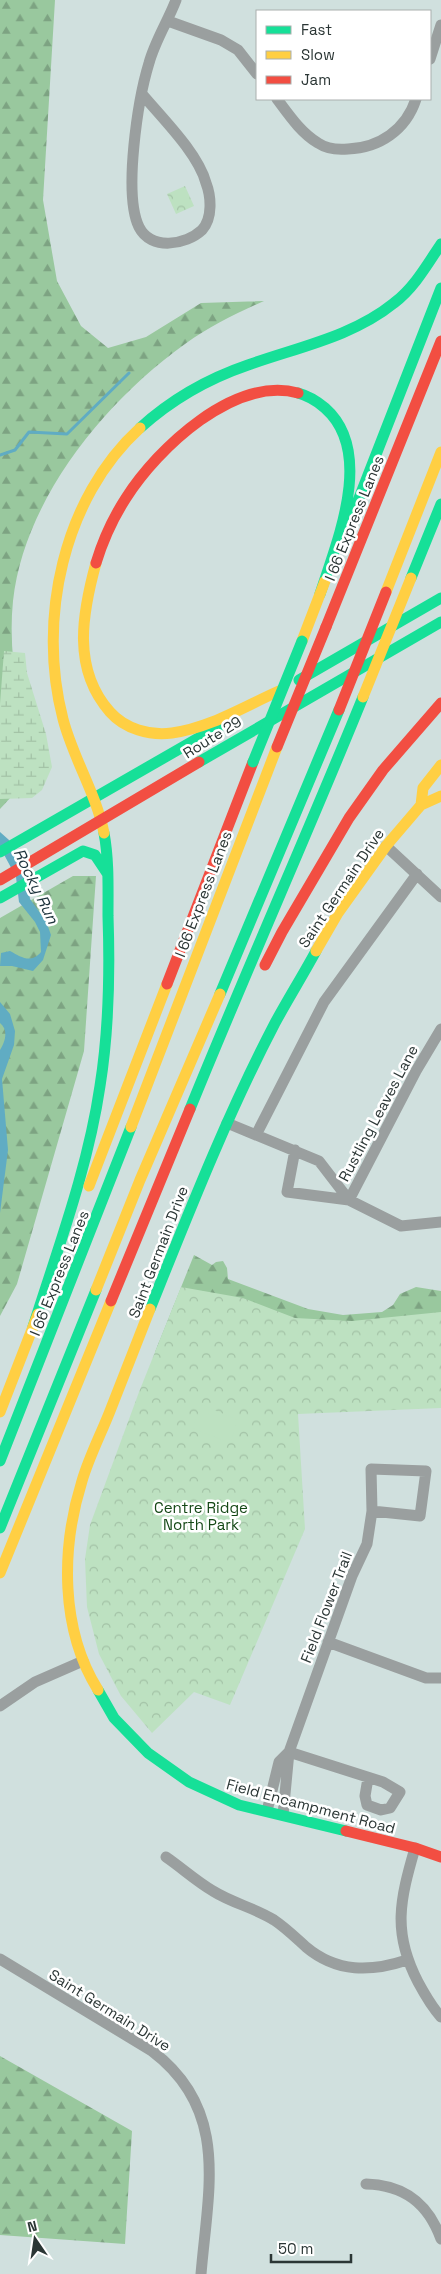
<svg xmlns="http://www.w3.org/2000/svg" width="441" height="2274" font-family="'Space Grotesk',sans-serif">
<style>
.forest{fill:url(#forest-firs)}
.wetland{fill:url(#wetland-marsh)}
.park{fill:url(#park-crowns)}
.garden{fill:#bde1c1}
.water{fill:#60acc3}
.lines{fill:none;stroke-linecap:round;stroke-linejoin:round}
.stream{stroke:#60acc3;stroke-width:3}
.street{stroke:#9a9f9f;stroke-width:11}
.fast{stroke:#16e098;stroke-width:11}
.slow{stroke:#ffcf43;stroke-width:11}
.jam{stroke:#f24e42;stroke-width:11}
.fast-bridge{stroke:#16e098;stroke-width:11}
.slow-bridge{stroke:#ffcf43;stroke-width:11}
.jam-bridge{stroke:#f24e42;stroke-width:11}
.labels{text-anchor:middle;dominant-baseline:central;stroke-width:5;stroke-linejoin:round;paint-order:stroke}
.street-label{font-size:15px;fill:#2b3635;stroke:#fff}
.park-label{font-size:15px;fill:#154816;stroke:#fff}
.water-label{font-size:16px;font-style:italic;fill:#1c323b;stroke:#fff}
</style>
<defs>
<pattern id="forest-firs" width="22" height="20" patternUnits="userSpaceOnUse" patternTransform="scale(1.25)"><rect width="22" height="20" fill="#99c89e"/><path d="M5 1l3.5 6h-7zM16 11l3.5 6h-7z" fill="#7da382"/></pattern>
<pattern id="wetland-marsh" width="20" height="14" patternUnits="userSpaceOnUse" patternTransform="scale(1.25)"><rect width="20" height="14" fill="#bde1c1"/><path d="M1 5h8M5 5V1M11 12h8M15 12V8" fill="none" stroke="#a3c2a6"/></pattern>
<pattern id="park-crowns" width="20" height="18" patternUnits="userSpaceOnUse" patternTransform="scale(1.25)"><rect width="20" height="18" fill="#bde1c1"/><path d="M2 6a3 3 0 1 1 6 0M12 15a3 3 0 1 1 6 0" fill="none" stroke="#a3c2a6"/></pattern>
</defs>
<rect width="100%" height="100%" fill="#d0e0de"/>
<path class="forest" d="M 0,0 L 55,0 L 43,200 L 57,281 L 81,326 L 108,348 L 146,337 L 201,303 L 264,301 C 237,313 210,326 185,344 C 104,402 24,500 13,601 C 7,659 22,717 33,773 L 0,809 Z
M 73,876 L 96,876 L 84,1051 L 17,1284 L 0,1316 L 0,918 Z
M 194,1255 L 212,1265 L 216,1262 L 223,1261 L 227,1268 L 228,1279 L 308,1309 L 343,1315 L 382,1312 L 393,1305 L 400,1294 L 416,1287 L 441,1291 L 441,1370 L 155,1352 Z
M 0,2056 L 132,2131 L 125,2244 L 0,2235 Z"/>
<path class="wetland" d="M 4,651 L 25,653 L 27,673 L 46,734 L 52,767 L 42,790 L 32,798 L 0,799 L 0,704 Z"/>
<path class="park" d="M 185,186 L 194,206 L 176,214 L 167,194 Z
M 181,1287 L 243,1298 L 295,1318 L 352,1321 L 441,1312 L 441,1408 L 298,1414 L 305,1529 L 230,1705 L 194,1692 L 152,1733 L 121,1696 L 99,1654 L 87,1607 L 85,1559 L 90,1525 L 139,1392 Z"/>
<path class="garden" d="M 202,1405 L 238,1420 L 230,1443 L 192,1428 Z"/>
<path class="water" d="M 0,832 L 9,840 L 27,873 L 30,899 L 46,921 L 51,935 L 43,960 L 33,971 L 12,966 L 0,966 L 1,953 L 10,951 C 21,957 31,964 41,952 L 40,932 L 35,922 L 19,902 L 16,877 L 0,847 Z
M 0,1002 L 10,1014 L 15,1031 L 14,1045 L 2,1079 L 8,1150 L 0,1213 L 0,1050 C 5,1042 9,1030 0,1023 Z"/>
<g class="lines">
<path class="stream" d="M 0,455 L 15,450 L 29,432 L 67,434 L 129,373"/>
<path class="street" d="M 168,21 L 221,40 L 238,50 L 257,74
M 430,59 L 441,25
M 142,94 C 162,118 198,153 206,183 C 211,196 213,218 202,230 C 186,245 151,251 139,227 C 123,194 138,99 149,63 C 155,41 168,21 176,0
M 277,99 C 289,115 301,133 318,143 C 327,149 338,150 348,149 C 379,148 406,130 416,99
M 386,846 L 441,897
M 227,1123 L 319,1161 L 349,1200 L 401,1226 L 441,1222
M 256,1135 L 324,1002 L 417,874
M 295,1150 L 287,1192 L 349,1200 L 416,1071 L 441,1029
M 328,1642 L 426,1678 L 441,1678
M 0,1706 L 35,1682 L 83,1661
M 289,1752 L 383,1782 L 400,1792 L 390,1808 L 381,1810 L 367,1805 L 365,1796 L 368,1778
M 267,1811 L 279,1762 L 289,1752
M 283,1815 L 289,1752 L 352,1576 L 367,1544 L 372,1511 L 371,1469 L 426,1471 L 420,1516 L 372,1511
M 415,1848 C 400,1900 392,1932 418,1982 C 425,1995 431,2006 441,2017
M 166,1857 C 182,1868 196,1881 213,1891 C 232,1903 255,1908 274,1920 C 286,1928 296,1938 306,1947 C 337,1973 371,1972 407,1960
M 0,1959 L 152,2051 C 230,2110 208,2189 201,2274
M 366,2184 C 404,2185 428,2203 441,2239"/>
<path class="fast" d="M 298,393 C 309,396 317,401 325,408 C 375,452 337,541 320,594
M 140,428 C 172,399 207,379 248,365 C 298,347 352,337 394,303 C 414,288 427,265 441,244
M 354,511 L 441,288
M 411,578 L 441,504
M 299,680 L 441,598
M 199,762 L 441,622
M 0,852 L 221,725
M 0,898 L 83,851 L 95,855 L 107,873
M 220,994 L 339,710
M 190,1109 C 246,971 307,835 363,697
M 150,1309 C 189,1212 227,1115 275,1023 C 288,999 303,975 316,951
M 33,1327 C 58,1248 88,1168 100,1086 C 109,1030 110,973 108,916 C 108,888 109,860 104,833
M 0,1461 L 131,1127
M 0,1528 L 96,1290
M 98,1690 L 114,1718 L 148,1753 L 189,1782 L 239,1805 L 346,1831"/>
<path class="slow" d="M 96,563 C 82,614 72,669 110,712 C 125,729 150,736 172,733 C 210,728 245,706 279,691
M 386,592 L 441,452
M 302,641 L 325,581
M 421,805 L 423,788 L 441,765
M 104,833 C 96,793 73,758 63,719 C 37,620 63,498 140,428
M 316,951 L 338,913 L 386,846 L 421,805 L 441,796
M 131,1127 L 277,747
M 89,1186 L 167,984
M 96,1290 L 140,1180 L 220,994
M 0,1412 L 38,1314
M 0,1573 L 111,1301
M 98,1690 C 60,1629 61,1548 82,1481 C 89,1457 101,1434 110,1411 C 123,1377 137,1343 150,1309"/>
<path class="jam" d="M 96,563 C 103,540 113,518 126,498 C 158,448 234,376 298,393
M 326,627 L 441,341
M 0,880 L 199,762
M 265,965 L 282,932 L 349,818 L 383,770 L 441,703
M 167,984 L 253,762
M 111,1301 L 190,1109
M 346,1831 L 415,1848 L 441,1857"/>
<path class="fast-bridge" d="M 253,762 L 302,641"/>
<path class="slow-bridge" d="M 363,697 L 411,578"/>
<path class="jam-bridge" d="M 339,710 L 386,592
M 277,747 L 326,627"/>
</g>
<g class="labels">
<g class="street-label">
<text transform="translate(354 518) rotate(-68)">I 66 Express Lanes</text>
<text transform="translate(212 737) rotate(-32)">Route 29</text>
<text transform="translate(341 888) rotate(-56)">Saint Germain Drive</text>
<text transform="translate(203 894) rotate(-69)">I 66 Express Lanes</text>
<text transform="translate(378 1113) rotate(-62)">Rustling Leaves Lane</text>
<text transform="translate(158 1252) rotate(-69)">Saint Germain Drive</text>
<text transform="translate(59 1273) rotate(-68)">I 66 Express Lanes</text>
<text transform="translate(326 1607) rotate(-69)">Field Flower Trail</text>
<text transform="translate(311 1806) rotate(15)">Field Encampment Road</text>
<text transform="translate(110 2010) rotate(32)">Saint Germain Drive</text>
</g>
<g class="park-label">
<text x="201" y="1507">Centre Ridge<tspan x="201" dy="17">North Park</tspan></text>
</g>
<g class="water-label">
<text transform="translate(36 886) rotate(64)">Rocky Run</text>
</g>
</g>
<rect x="256" y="10" width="175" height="90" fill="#ffffff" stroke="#aaafae"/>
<rect x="266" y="26" width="25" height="8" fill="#16e098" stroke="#aaafae"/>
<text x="301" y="35" font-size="15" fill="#2b3635">Fast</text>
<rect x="266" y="51" width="25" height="8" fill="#ffcf43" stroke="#aaafae"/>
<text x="301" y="60" font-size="15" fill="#2b3635">Slow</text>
<rect x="266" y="76" width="25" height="8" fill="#f24e42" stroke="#aaafae"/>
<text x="301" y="85" font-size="15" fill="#2b3635">Jam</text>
<g transform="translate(35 2239) rotate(347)" stroke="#ffffff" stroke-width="4" paint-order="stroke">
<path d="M0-4L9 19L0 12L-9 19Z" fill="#2b3635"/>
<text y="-8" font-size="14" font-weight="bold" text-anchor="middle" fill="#2b3635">N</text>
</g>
<path d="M271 2254v8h80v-8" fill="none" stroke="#2b3635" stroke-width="2.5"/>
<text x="278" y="2254" font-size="15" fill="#2b3635" stroke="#ffffff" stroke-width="4" paint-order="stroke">50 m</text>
</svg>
